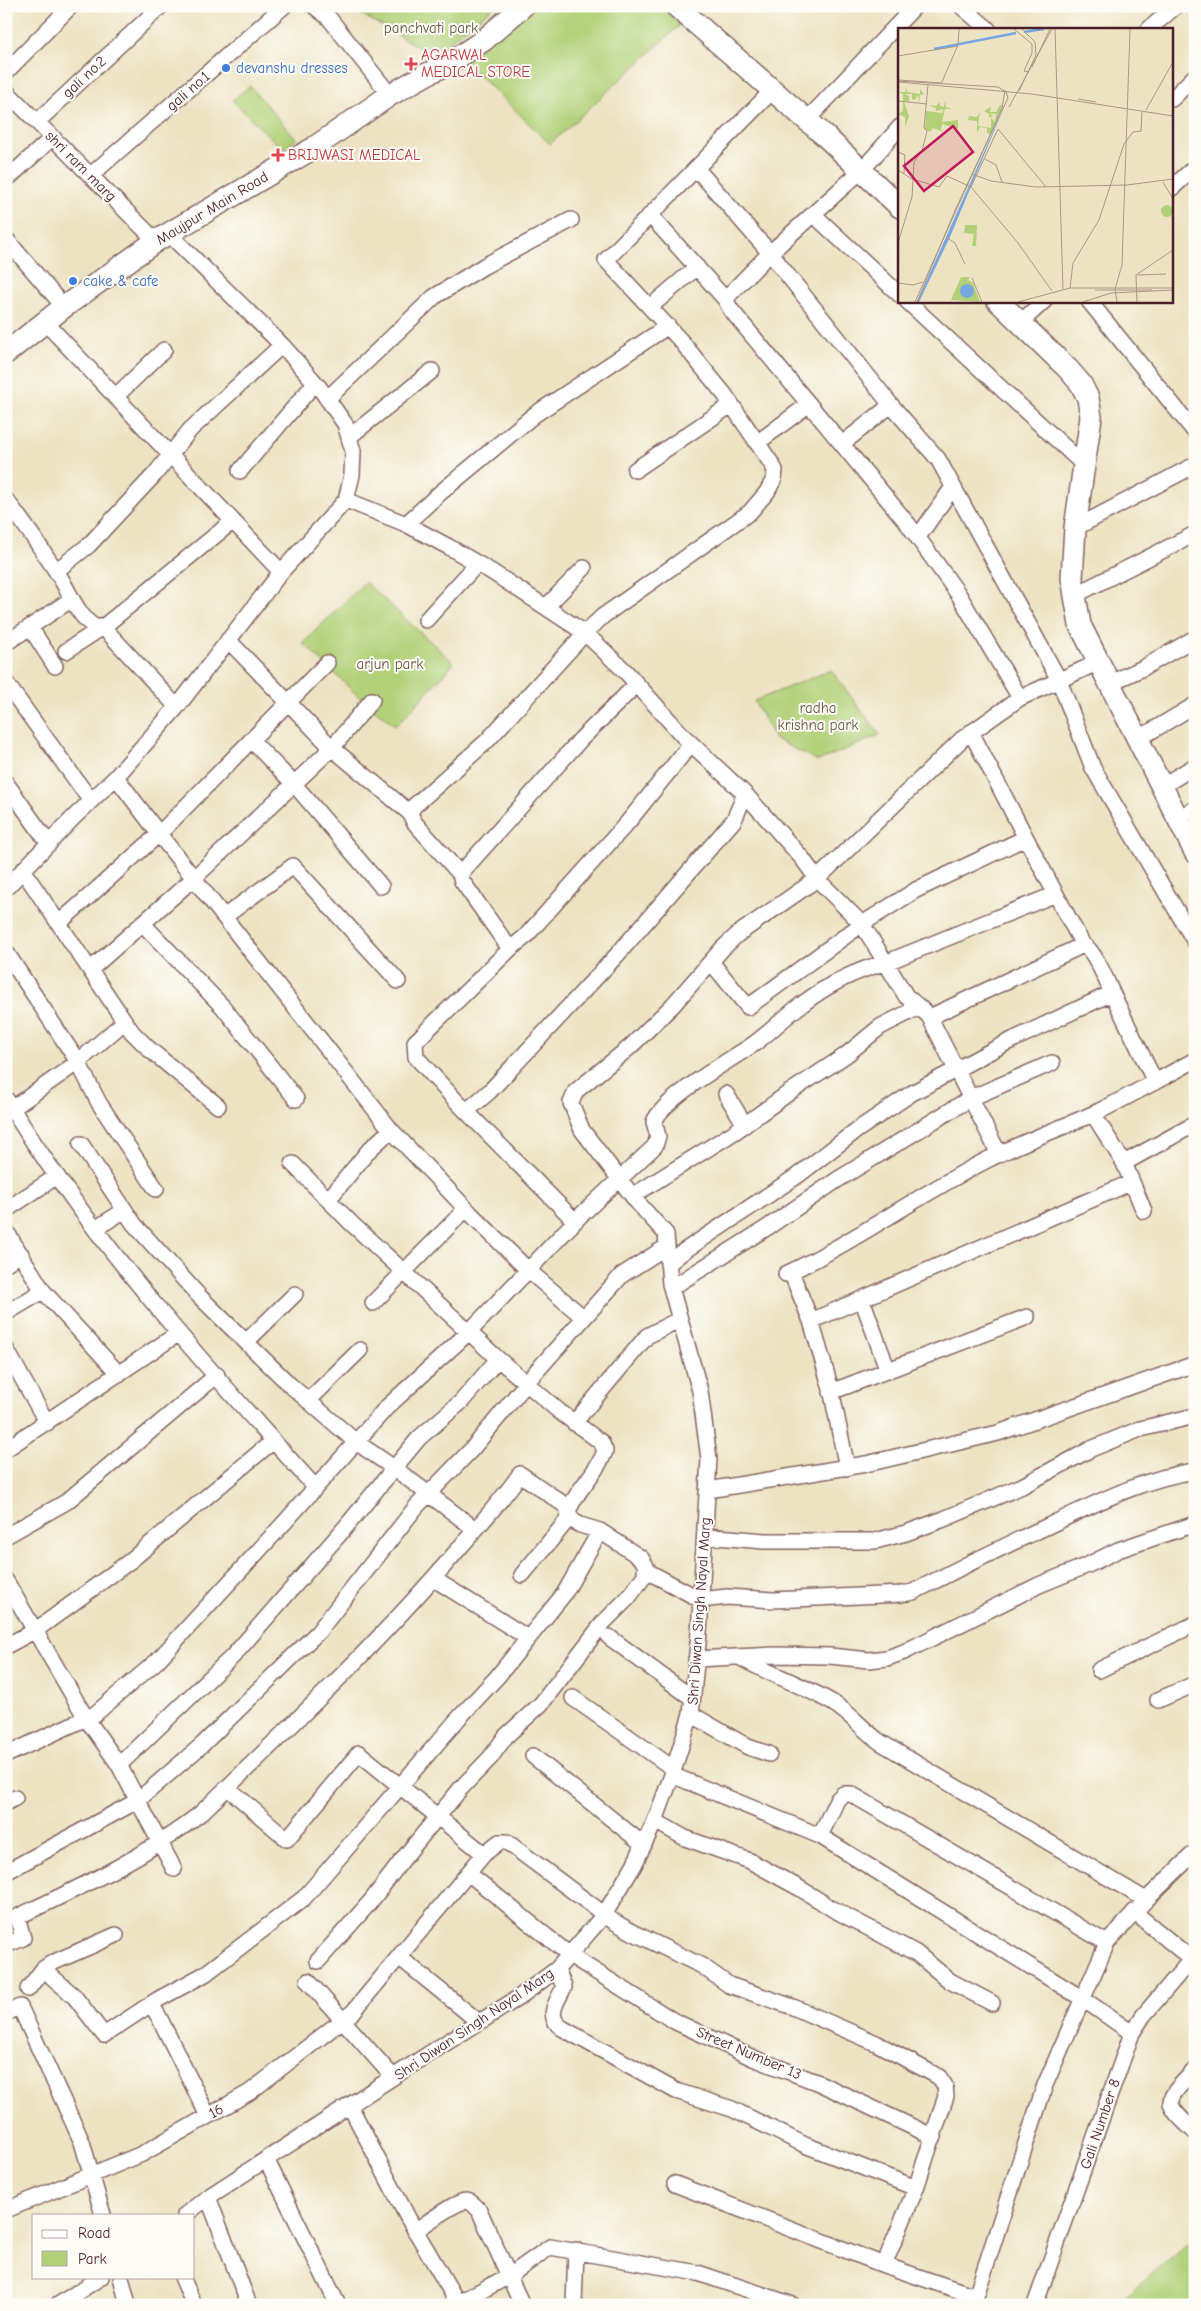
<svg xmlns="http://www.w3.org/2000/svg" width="1201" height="2311" font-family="'Comic Neue',sans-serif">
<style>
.green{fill:#b1d077;stroke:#7e7851}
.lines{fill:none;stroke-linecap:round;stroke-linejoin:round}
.street-casing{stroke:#836460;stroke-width:18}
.secondary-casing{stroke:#836460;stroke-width:24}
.street{stroke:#fff;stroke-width:15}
.secondary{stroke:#fff;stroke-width:21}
.health-dot{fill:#e0444e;stroke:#fdfcf7;stroke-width:2}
.shop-dot{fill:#3f7fe0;stroke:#fdfcf7;stroke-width:2}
.labels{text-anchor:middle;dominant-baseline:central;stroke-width:4;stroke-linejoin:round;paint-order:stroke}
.park-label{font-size:15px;fill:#695442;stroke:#fdfcf7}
.health-label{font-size:15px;fill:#be3a42;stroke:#fdfcf7;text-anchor:start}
.shop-label{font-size:15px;fill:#366cbe;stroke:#fdfcf7;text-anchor:start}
.street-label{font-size:15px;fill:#4a1f2b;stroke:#fdfcf7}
.inset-river{fill:none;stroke:#78a6e1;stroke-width:2.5}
.inset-road{fill:none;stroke:#ac9586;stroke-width:1}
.view{fill:#c2185b;fill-opacity:0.15;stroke:#c2185b;stroke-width:2.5}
.inset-edge{fill:none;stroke:#4a1f2b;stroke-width:2.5}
</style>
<rect width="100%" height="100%" fill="#fdfcf7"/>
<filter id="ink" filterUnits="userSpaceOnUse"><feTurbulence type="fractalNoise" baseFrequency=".02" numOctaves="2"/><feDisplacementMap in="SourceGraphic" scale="10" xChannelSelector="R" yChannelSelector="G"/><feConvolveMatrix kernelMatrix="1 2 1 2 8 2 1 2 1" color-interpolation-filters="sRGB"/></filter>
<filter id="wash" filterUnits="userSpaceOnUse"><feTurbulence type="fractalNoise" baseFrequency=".0096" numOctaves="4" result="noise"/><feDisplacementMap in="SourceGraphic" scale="20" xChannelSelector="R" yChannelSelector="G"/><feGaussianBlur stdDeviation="1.12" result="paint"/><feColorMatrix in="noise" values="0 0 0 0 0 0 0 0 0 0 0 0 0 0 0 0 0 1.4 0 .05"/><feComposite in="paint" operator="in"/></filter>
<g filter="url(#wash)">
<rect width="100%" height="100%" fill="#ede3c3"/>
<path class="green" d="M 347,6 L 495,6 L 432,55 Z
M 528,6 L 661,6 L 679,23 L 678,27 L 550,144 L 464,61 Z
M 250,86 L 290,132 L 297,139 L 282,149 L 232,100 Z
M 365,582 L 454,663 L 396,726 L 363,701 L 303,643 Z
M 831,670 L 880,735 L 818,761 L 775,739 L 754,701 Z
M 1195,2237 L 1195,2305 L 1116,2305 Z"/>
</g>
<g filter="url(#ink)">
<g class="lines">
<defs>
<path id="street" d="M 314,6 L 329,18 L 390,95
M 961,6 L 988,29
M 1149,29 L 1176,6
M 6,72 L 71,6
M 6,91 L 156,241
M 1172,99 L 1195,76
M 807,120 L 915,6
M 37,122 L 161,6
M 900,127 L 862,170 L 770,253 L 725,299 L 731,310 L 908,524 L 959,595 L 1020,698
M 696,168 L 770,253 L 891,405 L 938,459 L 1059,680 L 1093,768 L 1195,942
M 91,175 L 284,6
M 6,180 L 53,137
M 1172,188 L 1195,167
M 813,214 L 900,295
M 650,215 L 725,299
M 6,239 L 64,307
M 907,301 L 1084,465
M 1089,301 L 1195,432
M 650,307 L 697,267
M 44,321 L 281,572
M 1020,323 L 1044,301
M 115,397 L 164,350
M 327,399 L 434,297 L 484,266 L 571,220
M 349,437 L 432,371
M 757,443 L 809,404
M 842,444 L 891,405
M 635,470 L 731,405
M 240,471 L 315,383
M 6,500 C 25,524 43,551 60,577 C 69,592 79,618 95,627 L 103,627 L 233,521
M 346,500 L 406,524 L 449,547 L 492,572 L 585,633 L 626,672 L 683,736 L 745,794 L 802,858 L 817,879 L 862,924 L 906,996 L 919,1007 L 880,1027 L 846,1055 L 790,1092 L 736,1131 L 634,1195
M 406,524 L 440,493 L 534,415 L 668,326
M 1075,528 L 1195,465
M 918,537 L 953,487
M 56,571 L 89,545 L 155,474 L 190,430 L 282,345
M 1075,595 L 1195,534
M 546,607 L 584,568
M 426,620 L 477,564
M 30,627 L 55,666
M 228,640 L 332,748 L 410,813
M 6,643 L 72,599
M 66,651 L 103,627 L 177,707
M 6,683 L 91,801
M 1110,683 L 1143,668 L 1195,638
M 971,732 L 1029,844
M 1138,739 L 1195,705
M 251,740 L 294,784 L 381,886
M 691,744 L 628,822 L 525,937 L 510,949 L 415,1042 L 416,1057 L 459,1104 L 464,1108 L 469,1109 L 490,1091 L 617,955 L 734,820 L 745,794
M 116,777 L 159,834 L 391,1130 L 472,1215 L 529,1271 L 584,1318
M 6,783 L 49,844
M 1162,786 L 1195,766
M 1177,818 L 1195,809
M 24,872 L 132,1032 L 149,1049 L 218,1106
M 460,874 L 414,822 L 410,813 L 414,806 L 487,741 L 585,633 L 603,616 L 750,512 L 767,492 L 774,479 L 775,470 L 771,463 L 725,395 L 681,341 L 606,260 L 773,90
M 6,888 L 73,818 L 116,777 L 177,707 L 281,572 L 346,500 L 352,475 L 353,451 L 345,424 L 319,387 L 282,345 L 168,233
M 224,917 L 293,866 L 398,981
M 59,923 L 159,834 L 327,663
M 142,923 L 223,1007 L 296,1099
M 510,949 L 462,881 L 460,874 L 581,739 L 637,684
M 6,952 L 78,1062 L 99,1103 L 156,1189
M 711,962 L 748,1007 L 862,924 L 916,890 L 1021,840 L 1029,844 L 1083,945
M 91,969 L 194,878 L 332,748 L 372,700
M 919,1007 L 930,1017 L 1083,945 C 1094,949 1107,982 1112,993
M 929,1016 L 999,1154
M 726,1094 L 745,1125
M 6,1099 C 92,1240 204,1365 315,1487
M 460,1105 L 575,1221
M 6,1113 L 78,1062 L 124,1022
M 1093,1114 L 1124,1163 L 1144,1211
M 81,1144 L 134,1224 L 200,1297 L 246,1342 L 290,1385 L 356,1442 L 394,1468 L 475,1529
M 1124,1163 L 1195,1124
M 293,1164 L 351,1223 L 498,1359 L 560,1412 L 601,1442 L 605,1451 C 597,1474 576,1489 568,1512 L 572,1520 L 580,1525 L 600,1531 L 641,1558 L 646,1566 L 645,1575 L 628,1598 L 603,1623 L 541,1704 L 506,1736 L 490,1758 L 462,1787 L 407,1854 L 371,1901 L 318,1961
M 328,1200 L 370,1149 L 391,1130
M 6,1210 L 57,1176
M 95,1229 L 125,1210
M 6,1231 L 43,1291 L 6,1313
M 6,1263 L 21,1254
M 668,1264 L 684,1251 L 797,1176 L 857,1130 L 912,1093 L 1006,1043 L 1112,993 L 1155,1082 L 1195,1060
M 791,1272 L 811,1321
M 786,1274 C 856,1241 918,1195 987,1160 C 1022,1142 1059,1129 1095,1113 C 1115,1104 1135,1092 1155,1082
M 671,1288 L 768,1227 L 837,1180 L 971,1098 L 1052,1063
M 43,1291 L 119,1374
M 862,1299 L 888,1371
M 373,1303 L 466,1209
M 246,1342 L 295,1294
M 6,1349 L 47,1423
M 831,1392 L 1027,1317
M 308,1401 L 360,1350
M 574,1423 L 647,1336 L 680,1319
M 6,1449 L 179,1333
M 847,1468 L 831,1389 L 811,1321 L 1132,1182
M 708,1490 L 866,1464 L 998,1433 L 1195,1364
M 6,1536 L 66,1502 L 217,1375
M 706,1536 L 764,1541 L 875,1541 L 906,1533 L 944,1519 L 1022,1486 L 1091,1449 L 1140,1429 L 1195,1416
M 645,1570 L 701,1600 L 727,1597 L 773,1600 L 902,1594 L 913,1592 C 957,1569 1002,1547 1048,1526 C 1094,1504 1144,1478 1195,1471
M 522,1575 L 570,1517
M 434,1579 L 528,1638
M 6,1581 L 86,1718 L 119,1765 L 174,1869
M 609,1637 L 692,1698
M 6,1646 L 36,1630 L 130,1561 L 273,1441
M 739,1657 C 769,1674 803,1685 833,1703 C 851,1714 863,1730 880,1742 L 1146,1900
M 696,1659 L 774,1655 L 830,1656 L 869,1660 L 887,1658 L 904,1652 L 1039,1585 L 1088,1565 L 1118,1550 L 1195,1524
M 1099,1670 L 1195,1624
M 573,1698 L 674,1769
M 1158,1700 L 1195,1684
M 691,1714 L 748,1747 L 769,1754
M 6,1755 L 95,1714 L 157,1661 L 285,1522 L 387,1407 L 469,1332 L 579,1217 L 655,1146 L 658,1136 L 654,1122 C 663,1099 728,1061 751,1046 C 769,1034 784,1017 801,1005 C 826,986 856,970 885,963 L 1056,894
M 533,1756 L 644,1845
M 119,1765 L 233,1656 L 344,1529 L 419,1438 L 461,1402 L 498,1359
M 672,1775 L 820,1836 L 1083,1999 L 1132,2033
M 228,1788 L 287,1839 L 359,1753 L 484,1854
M 6,1803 L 15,1798
M 655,1821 L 685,1838 L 750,1861 L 801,1889 L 831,1908 L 916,1953 L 950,1981 L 992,2003
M 820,1836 L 837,1800 L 843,1794 L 851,1794 L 1107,1943
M 6,1872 L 137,1801 L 202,1745 L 318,1632 L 416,1507 L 472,1449 L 534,1374 L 622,1275 L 666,1247
M 468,1873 L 571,1956 L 674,2021 L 753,2058 L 819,2083 L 934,2137
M 1134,1912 L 1195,1962
M 116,1935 L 52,1963 L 43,1969 L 74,1996 L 104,2035 L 157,2000 L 205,1974 L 304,1898 L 458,1719 L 497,1677 L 564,1594 L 600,1531
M 6,1945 L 23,1938 L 17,1917 C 81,1887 146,1857 201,1813 C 291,1726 382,1640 462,1545 C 482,1522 503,1499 520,1474 L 569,1508
M 399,1957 L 479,2022
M 557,1969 L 564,1987 C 557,2002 545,2016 562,2028 L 676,2091 L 732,2109 L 805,2145 L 916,2188
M 308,1981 L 393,2077
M 28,1989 L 43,1969
M 151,2004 L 159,2017 L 208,2116
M 6,2013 L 20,2007 L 82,2142 L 103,2215
M 1195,2070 C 1164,2102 1162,2101 1195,2132
M 350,2106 L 408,2218 L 459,2305
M 267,2161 L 338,2305
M 675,2184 L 884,2265 L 975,2296
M 208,2197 L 249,2305
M 6,2210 L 142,2154 L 250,2092 L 353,2012 L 484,1854 L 499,1842 L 507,1842 L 613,1921 L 632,1932 L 702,1966 L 729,1985 L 793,2007 L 876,2043 L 939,2077 L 945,2086 L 946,2096 L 916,2188 L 884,2265
M 185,2215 L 208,2197 L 441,2046 L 518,1998 L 557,1969 L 604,1915 L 634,1865 L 655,1821 L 672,1775 L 691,1714 L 699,1633 L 709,1459 L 700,1391 L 670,1284 L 666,1234 L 637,1202 L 582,1130 L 571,1103 L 576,1091 L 630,1047 L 672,1006 L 722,949 L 738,934 L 817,879 L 962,739 L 1020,698 L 1099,662
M 415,2231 C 426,2224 454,2202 466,2201 C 471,2201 475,2206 479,2210 L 522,2305
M 121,2277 L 128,2305
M 182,2277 L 194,2305
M 58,2305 L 101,2277
M 454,2305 L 509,2276 L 550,2247 L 698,2273 L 793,2305
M 574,2305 L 576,2250
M 973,2305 L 1045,2085 L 1107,1943 L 1146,1900 L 1195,1852
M 1035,2305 L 1132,2033 L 1143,2016 L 1195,1955"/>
<path id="secondary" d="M 676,6 L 824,135 L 900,207
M 998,301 L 1068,369 L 1081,384 L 1088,398 L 1091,417 L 1075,528 L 1072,578 L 1080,625 L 1195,852
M 6,353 L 64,307 L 156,241 L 312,149 L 390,95 L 427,74 L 448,64 L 484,40 L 523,6"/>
</defs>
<use href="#street" class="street-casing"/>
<use href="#secondary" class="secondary-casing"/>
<use href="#street" class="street"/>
<use href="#secondary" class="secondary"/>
</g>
</g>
<g class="health-dot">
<path d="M408.5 56.5h5v5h5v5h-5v5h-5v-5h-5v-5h5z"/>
<path d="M275.5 147.5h5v5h5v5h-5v5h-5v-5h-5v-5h5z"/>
</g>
<g class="shop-dot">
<circle cx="226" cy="68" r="5"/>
<circle cx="73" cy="281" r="5"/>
</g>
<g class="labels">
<g class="park-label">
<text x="431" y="28">panchvati park</text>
<text x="390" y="664">arjun park</text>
<text x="818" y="708">radha<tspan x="818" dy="17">krishna park</tspan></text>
</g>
<g class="health-label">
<text x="421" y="55">AGARWAL<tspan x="421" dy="17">MEDICAL STORE</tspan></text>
<text x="288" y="155">BRIJWASI MEDICAL</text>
</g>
<g class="shop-label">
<text x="236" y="68">devanshu dresses</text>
<text x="83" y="281">cake &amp; cafe</text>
</g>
<g class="street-label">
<text transform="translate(84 77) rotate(-43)">gali no.2</text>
<text transform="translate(188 91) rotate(-41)">gali no.1</text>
<text transform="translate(81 166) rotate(45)">shri ram marg</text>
<text transform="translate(212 208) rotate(-31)">Maujpur Main Road</text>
<text transform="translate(699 1611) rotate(-86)">Shri Diwan Singh Nayal Marg</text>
<text transform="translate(474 2024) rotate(-34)">Shri Diwan Singh Nayal Marg</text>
<text transform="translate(749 2053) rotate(23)">Street Number 13</text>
<text transform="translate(216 2111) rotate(-30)">16</text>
<text transform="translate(1100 2124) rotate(-71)">Gali Number 8</text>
</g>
</g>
<g transform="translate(898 28)">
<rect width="275" height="275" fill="#ede3c3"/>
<path d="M 8,59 L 9,64 L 22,66 L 22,61 L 26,66 L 22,67 L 21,75 L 20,67 L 17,72 L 14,71 L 14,66 L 7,66 L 11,68 L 11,73 L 6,73 L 11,89 L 7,98 L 7,89 L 0,86 L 5,83 L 5,66 L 0,64 L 7,64 ZM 47,72 L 48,79 L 54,81 L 47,81 L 44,94 L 60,92 L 60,101 L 44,96 L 43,102 L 46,104 L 35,100 L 32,104 L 27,101 L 28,83 L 45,85 L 45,81 L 38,83 L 38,80 L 31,77 L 38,78 L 42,74 L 42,78 L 46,79 ZM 102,77 L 105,77 L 92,106 L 89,105 L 89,100 L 82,99 L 79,104 L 79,93 L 70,92 L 71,88 L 79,89 L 82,84 L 80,98 L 93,100 L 93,90 L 97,94 L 98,86 L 92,85 L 95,88 L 90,90 L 92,87 L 86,83 L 93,79 L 92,84 L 98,84 ZM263 183a6 6 0 1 1 12 0a6 6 0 1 1-12 0ZM 67,197 L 79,197 L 78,218 L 74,218 L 76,206 L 66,205 ZM 63,249 L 72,249 L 70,252 L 75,255 L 82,274 L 53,272 Z" fill="#b1d077"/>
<path d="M 107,77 L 52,209 L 21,274 L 19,274 ZM62 263a7 7 0 1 1 14 0a7 7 0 1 1-14 0Z" fill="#78a6e1"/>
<path class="inset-river" d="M 126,4 L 146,1M 36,21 L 118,5"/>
<path class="inset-road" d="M 116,1 L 134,16 L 134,25 L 126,43 L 131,44M 157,1 L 165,261M 0,28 L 60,18M 134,39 L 152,1M 1,52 L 43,55M 0,53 L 100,59 L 108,64 L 110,70 L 58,180 L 19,274M 0,54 L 134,66 L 275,88M 43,56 L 60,17 L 61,1M 121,63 L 138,27 L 137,14 L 124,1M 180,71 L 198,74M 0,73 L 29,76M 111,79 L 154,1M 248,82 L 275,34M 0,124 L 7,127 L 6,145M 87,131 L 98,137 L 104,154M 0,142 L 14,151 L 41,159 L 49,148 L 73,159 L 120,215 L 154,263M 74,146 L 93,153 L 138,159 L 229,157 L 275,151M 265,154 L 275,171M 73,159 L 100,101 L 148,159M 48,209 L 57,215 L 67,236M 0,215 L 14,169 L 16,134 L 24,123 L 29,103 L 26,100 L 30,57M 240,247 L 268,246M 74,250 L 84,274M 0,255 L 15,257 L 25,254M 172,260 L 175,235 L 201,192 L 226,116 L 235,104 L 243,103 L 244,84M 197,262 L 254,262M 17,274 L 104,80 L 107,62M 120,274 L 172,260 L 275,260M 185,274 L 213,265 L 275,262M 219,274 L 217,261 L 224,237 L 232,1M 239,274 L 238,247 L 275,222"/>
<path class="view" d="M 55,98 L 75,124 L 26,163 L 6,138 Z"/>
<rect width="275" height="275" class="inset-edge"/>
</g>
<rect width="1201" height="2311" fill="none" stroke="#fdfcf7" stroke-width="25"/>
<rect x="32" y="2214" width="162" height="65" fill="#fdfcf7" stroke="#b5a4a5"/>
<rect x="42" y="2230" width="25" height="8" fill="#ffffff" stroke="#b5a4a5"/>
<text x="78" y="2238" font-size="15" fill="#4a1f2b">Road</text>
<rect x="42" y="2251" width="25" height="15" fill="#b1d077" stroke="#b5a4a5"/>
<text x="78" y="2264" font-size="15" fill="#4a1f2b">Park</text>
</svg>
